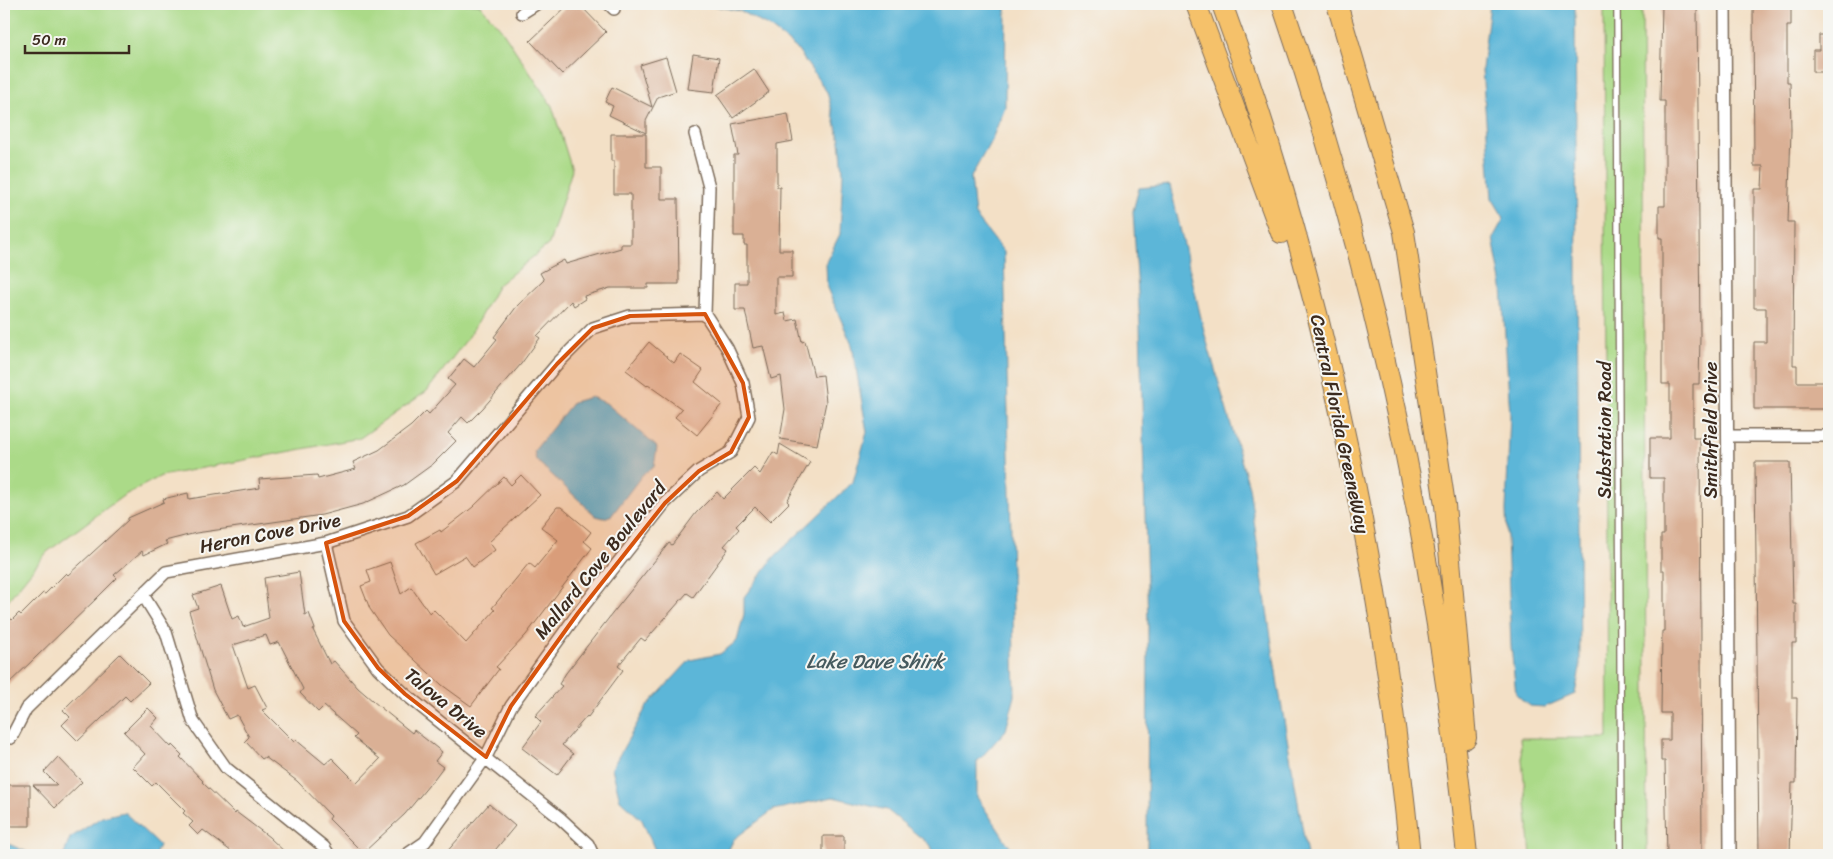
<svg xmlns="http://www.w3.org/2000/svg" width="1833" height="859" font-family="Sriracha,sans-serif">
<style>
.green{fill:#abda88;stroke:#738253}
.water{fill:#5bb6d8;stroke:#4b707b}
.building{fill:#dab095;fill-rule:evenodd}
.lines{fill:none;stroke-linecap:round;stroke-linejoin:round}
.service-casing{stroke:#7b6a59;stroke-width:8}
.minor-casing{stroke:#7b6a59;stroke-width:14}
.motorway-casing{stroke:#7b6a59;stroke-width:22}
.service{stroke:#fff;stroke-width:5.5}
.minor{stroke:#fff;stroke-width:11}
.motorway{stroke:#f5c16b;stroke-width:20}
.marked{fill:#d7540e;fill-opacity:0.2;stroke:#d7540e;stroke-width:4;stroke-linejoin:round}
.labels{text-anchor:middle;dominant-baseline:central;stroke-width:4;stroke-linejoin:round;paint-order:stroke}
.street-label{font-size:19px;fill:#3b2a1e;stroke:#f6f6f2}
.water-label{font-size:20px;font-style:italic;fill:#465b5f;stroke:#f6f6f2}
</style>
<rect width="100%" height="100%" fill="#f6f6f2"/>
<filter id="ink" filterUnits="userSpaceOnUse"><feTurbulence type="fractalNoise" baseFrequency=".02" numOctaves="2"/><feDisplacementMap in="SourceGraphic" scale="10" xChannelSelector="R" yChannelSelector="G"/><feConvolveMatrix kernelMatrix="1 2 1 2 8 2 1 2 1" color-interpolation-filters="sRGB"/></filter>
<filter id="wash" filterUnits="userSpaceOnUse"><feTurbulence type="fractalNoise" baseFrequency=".0096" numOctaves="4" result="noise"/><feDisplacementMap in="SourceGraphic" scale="20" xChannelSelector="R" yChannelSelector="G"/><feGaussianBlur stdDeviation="1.12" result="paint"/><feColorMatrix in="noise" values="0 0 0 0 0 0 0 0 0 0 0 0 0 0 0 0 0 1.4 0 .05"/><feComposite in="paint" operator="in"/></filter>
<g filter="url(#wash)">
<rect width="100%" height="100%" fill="#f3e0c6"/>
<path class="green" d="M 4,4 L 479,4 L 501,29 L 552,106 L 572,170 L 549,244 L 498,285 L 470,335 L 427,391 L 360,438 L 161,476 L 123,496 L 47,552 L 4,605 Z
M 1604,4 L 1642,4 L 1647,855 L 1531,855 L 1520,738 L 1608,738 Z"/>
<path class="water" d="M 705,4 L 1006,4 L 1005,107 L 992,139 L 971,177 L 975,215 L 1004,252 L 1015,696 L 1006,730 L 977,762 L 977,797 L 1015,855 L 934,855 L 931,846 L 887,810 L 833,797 L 773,810 L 734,839 L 726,855 L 657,855 L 642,820 L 620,800 L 612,768 L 647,706 L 690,660 L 720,654 L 737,641 L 744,614 L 744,597 L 774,557 L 853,482 L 867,432 L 852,345 L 827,288 L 826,262 L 840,234 L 843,172 L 840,141 L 827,92 L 796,48 L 769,27 L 740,11 Z
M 1490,4 L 1575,4 L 1580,668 L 1575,694 L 1545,707 L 1529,706 L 1516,694 L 1511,646 L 1506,510 L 1510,415 L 1502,287 L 1493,238 L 1504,218 L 1492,198 L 1482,69 Z
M 1170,185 L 1205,335 L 1249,487 L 1278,685 L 1307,855 L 1147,855 L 1148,627 L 1140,326 L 1133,211 L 1139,188 Z
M 591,397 L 606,403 L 657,447 L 654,467 L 643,474 L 612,515 L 604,518 L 596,516 L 536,460 L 534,451 L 573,402 Z
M 124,812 L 159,845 L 155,855 L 55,855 L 64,854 L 70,838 L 102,817 Z
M 4,842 L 34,855 L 4,855 Z"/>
<g id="blocks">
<path class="building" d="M 569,4 L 579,4 L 606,32 L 562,74 L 530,41 Z
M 1662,4 L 1697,4 L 1700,336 L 1699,384 L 1693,384 L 1693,438 L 1700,438 L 1702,855 L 1667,855 L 1665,761 L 1661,761 L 1661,740 L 1670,740 L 1670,713 L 1661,713 L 1662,631 L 1664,631 L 1664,570 L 1661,570 L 1661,535 L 1664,535 L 1664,478 L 1650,478 L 1650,438 L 1670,438 L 1670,384 L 1662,384 L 1662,238 L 1659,238 L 1659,206 L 1665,206 L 1665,101 L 1660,101 Z
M 1753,4 L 1791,4 L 1791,26 L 1787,26 L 1787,82 L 1790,82 L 1791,130 L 1788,222 L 1794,222 L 1793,365 L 1797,365 L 1797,382 L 1829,382 L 1829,409 L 1754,409 L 1754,342 L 1766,342 L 1766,308 L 1754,308 L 1754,189 L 1762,189 L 1763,166 L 1754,166 Z
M 1819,35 L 1829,35 L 1829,72 L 1813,72 L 1813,50 L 1819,50 Z
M 693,54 L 719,58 L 714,92 L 688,89 Z
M 666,57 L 676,91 L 658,97 L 646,121 L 646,133 L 609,115 L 613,106 L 605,102 L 612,87 L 652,107 L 640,65 Z
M 754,69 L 769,92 L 733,118 L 717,95 Z
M 788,114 L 793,141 L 777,144 L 777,187 L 780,187 L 779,250 L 792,250 L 792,277 L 776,277 L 776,315 L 785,313 L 787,321 L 797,319 L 802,342 L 805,341 L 814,376 L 823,375 L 826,402 L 817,445 L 780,439 L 785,409 L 781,376 L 771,379 L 763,346 L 753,348 L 745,310 L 735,310 L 735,283 L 747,283 L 747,245 L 744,245 L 744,236 L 734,236 L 734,155 L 738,155 L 732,124 Z
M 611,134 L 646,134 L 646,167 L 661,167 L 661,199 L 678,199 L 679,284 L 648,284 L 648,288 L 610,288 L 584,296 L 585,299 L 574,306 L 571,301 L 537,336 L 540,338 L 521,364 L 483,408 L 468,423 L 462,417 L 448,433 L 456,441 L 433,464 L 404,485 L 363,504 L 322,515 L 196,533 L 165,541 L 167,544 L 144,555 L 142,551 L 114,575 L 117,578 L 98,597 L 4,688 L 4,612 L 12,620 L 19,613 L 21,615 L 43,593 L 45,594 L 66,573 L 68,575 L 128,520 L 128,518 L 164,502 L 163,499 L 188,493 L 189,499 L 260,488 L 259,479 L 317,475 L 318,479 L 356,469 L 353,462 L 379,450 L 411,426 L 426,411 L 429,414 L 455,385 L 448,379 L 464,359 L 474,367 L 497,339 L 494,337 L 517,306 L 544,280 L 540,273 L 564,260 L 566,264 L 621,248 L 621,244 L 631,244 L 631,194 L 614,194 L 614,161 L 611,161 Z
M 649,342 L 674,363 L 680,354 L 703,370 L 695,382 L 722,404 L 697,435 L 675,417 L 682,409 L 648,385 L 647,386 L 626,370 Z
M 780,444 L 810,462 L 787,501 L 789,503 L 770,522 L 755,507 L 736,526 L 739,529 L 724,546 L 728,549 L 693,597 L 687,593 L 645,641 L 641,638 L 618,666 L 623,670 L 588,717 L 587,716 L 562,745 L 573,754 L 557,775 L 522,748 L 541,722 L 535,716 L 562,686 L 559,684 L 566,673 L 612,614 L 669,543 L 672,545 L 696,513 L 717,492 L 723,499 L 754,468 L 760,474 L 773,452 L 778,455 Z
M 1755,462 L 1790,462 L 1793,604 L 1796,604 L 1796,643 L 1792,643 L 1792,698 L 1797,698 L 1796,783 L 1792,783 L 1790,855 L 1759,855 Z
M 521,475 L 540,495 L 489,542 L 495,550 L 473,567 L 465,556 L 434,574 L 416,543 L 440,530 L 441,532 L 473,507 L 504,477 L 511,485 Z
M 557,507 L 561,507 L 591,532 L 584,541 L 592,548 L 526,635 L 496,667 L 499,669 L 471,706 L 442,685 L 388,635 L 370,609 L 361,586 L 371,582 L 367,570 L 390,562 L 401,594 L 411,587 L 430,614 L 434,610 L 466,643 L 495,610 L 492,608 L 529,563 L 535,568 L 558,540 L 541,527 Z
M 299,572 L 305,615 L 309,613 L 315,629 L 313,630 L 330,664 L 334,661 L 358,688 L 380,707 L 412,733 L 414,730 L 442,752 L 435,761 L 443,767 L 434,779 L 405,814 L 363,853 L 329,819 L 331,816 L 297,781 L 265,757 L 262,759 L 245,741 L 249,737 L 237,715 L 228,719 L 213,690 L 189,611 L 198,608 L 193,595 L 221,586 L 232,619 L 239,616 L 243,627 L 269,618 L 264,578 ZM 266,635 L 270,645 L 279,642 L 303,689 L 300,693 L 318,712 L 324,706 L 357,735 L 354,738 L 380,759 L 357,783 L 332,758 L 325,764 L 296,740 L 294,742 L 262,710 L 267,708 L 255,685 L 248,688 L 233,645 Z
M 120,654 L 149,683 L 130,701 L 125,696 L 78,741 L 62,725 L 70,717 L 63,710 Z
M 148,708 L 158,718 L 151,726 L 171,747 L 172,745 L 182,755 L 180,757 L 203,781 L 202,782 L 235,814 L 236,812 L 269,837 L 288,855 L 236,855 L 203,830 L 198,835 L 189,826 L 193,822 L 183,813 L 185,811 L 156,782 L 152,786 L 133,767 L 145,754 L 124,732 Z
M 58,757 L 82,782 L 55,808 L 33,785 L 57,785 L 44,772 Z
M 4,785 L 30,785 L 30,826 L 4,826 Z
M 489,804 L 515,826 L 491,855 L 444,855 Z
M 823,836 L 844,836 L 844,855 L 823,855 Z"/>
</g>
</g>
<g filter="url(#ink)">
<use href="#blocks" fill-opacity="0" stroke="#7b6a59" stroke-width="1"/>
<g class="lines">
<defs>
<path id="service" d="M 1617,4 L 1621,855"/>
<path id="minor" d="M 609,4 L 614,9
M 1725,4 L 1730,855
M 522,13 L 536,4
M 1728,436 L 1829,436
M 326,543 L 344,621 L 378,668 L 405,694 L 560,818 L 588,844 L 593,855
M 143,595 L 166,632 L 193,721 L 226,768 L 324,847 L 329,855
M 11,738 L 26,709 L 166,572 L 326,543 L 408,516 L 457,481 L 557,364 L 593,328 L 630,316 L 705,314
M 406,855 L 425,842 L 486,757 L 511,706 L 578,613 L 665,503 L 699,471 L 731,452 L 749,417 L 743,383 L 727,348 L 705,314 L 709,187 L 695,134"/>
<path id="motorway" d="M 1196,4 L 1281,233
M 1222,4 C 1322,277 1381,566 1410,855
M 1282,4 C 1377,280 1438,565 1467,855
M 1337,4 L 1404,232 L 1445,505 L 1466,738"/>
</defs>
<use href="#service" class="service-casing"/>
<use href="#minor" class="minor-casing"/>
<use href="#motorway" class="motorway-casing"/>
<use href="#service" class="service"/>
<use href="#minor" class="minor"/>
<use href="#motorway" class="motorway"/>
</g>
</g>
<path class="marked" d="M 705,314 L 743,383 L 749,417 L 731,452 L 699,471 L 665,503 L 578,613 L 511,706 L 486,757 L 405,694 L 378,668 L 344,621 L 326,543 L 408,516 L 457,481 L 557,364 L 593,328 L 630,316 Z"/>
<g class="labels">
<g class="street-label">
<text transform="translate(1340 424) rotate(78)">Central Florida GreeneWay</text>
<text transform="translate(1604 430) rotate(-90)">Substation Road</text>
<text transform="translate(1710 430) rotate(-90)">Smithfield Drive</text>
<text transform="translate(270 533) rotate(-11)">Heron Cove Drive</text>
<text transform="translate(600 560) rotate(-51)">Mallard Cove Boulevard</text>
<text transform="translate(446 703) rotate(39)">Talova Drive</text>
</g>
<g class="water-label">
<text x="875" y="661">Lake Dave Shirk</text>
</g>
</g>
<rect width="1833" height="859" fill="none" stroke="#f6f6f2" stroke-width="20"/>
<path d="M25 45v8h104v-8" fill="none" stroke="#3b2a1e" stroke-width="2.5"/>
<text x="32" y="45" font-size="15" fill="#3b2a1e" stroke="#f6f6f2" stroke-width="4" paint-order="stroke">50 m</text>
</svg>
